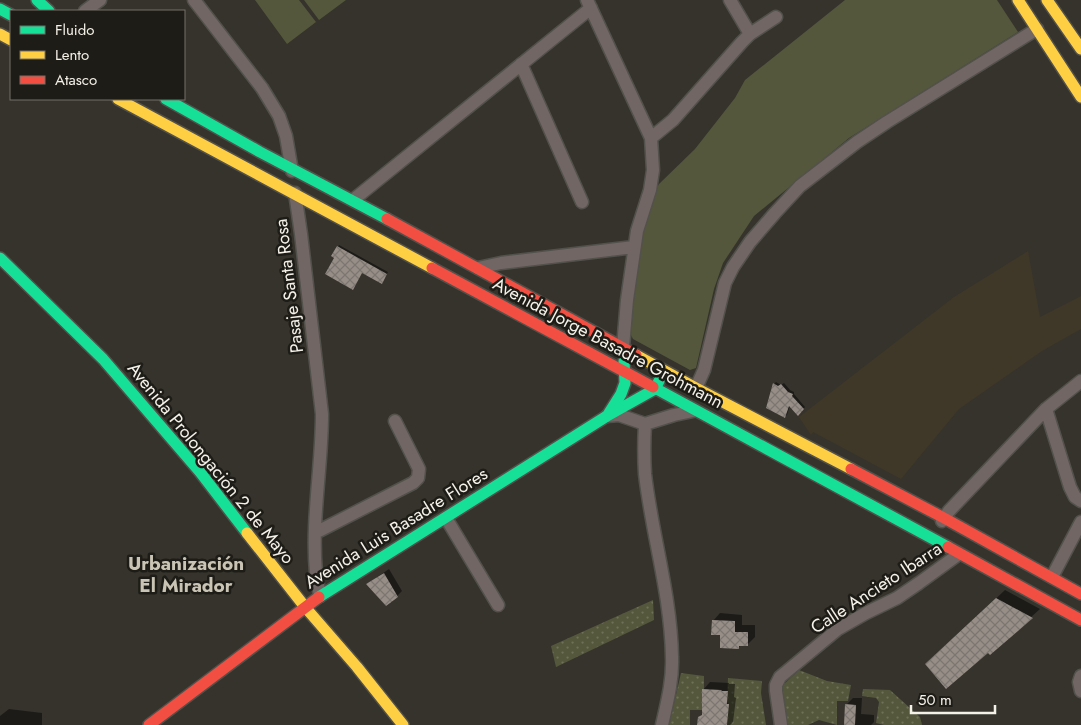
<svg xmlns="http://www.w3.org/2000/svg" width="1081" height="725" font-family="Jost,sans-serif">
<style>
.built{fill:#3f3828}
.grass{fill:url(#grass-dots)}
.pitch{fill:#55573c}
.shadow{fill:#0007}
.building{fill:url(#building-cross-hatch)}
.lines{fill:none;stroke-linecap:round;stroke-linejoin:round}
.street-casing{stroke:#53514b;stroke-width:15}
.fast-casing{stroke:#53514b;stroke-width:14}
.slow-casing{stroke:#53514b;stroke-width:14}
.jam-casing{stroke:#53514b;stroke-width:14}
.street{stroke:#716664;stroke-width:12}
.fast{stroke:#16e098;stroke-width:11}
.slow{stroke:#ffcf43;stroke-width:11}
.jam{stroke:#f24e42;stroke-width:11}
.labels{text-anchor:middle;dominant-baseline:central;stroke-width:5;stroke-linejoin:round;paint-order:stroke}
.street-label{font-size:18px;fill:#f4f1e9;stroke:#1e1c16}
.neighbourhood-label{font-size:19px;font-weight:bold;fill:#cac4b5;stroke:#1e1c16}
</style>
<defs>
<pattern id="grass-dots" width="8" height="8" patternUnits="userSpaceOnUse" patternTransform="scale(1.25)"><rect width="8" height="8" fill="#55573c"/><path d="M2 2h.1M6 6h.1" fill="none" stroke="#6e7058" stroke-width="1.8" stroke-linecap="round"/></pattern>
<pattern id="building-cross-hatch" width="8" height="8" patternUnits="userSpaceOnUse" patternTransform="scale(1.25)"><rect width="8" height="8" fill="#988e88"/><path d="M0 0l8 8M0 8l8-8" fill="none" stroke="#7c7671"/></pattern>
</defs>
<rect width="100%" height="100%" fill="#35332c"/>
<path class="built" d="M 1028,251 L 1040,317 L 1081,296 L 1081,329 L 1042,351 L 959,409 L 901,479 L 813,432 L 811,435 L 799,417 L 954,297 Z"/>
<path class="grass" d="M 653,600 L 654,620 L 556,667 L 551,646 Z
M 799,670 L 827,681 L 851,685 L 848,701 L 837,701 L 837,725 L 819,720 L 808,725 L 785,725 L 781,687 Z
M 681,673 L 704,676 L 704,689 L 702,690 L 702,710 L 690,710 L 690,725 L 669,725 Z
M 728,678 L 762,681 L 761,693 L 766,725 L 727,725 C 729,709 727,694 728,678 Z
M 863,689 L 890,690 L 920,717 L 922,725 L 884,725 L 876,723 L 879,702 L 876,698 L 862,696 Z"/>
<path class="pitch" d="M 255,0 L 299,0 L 316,22 L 287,44 Z
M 304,0 L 346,0 L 319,20 Z
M 845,0 L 997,0 L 1018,32 L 849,138 L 754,216 L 723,263 L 714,289 L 696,368 L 690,370 L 633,339 L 631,335 L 636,254 L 648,205 L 659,184 L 695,149 L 735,98 L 745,80 Z"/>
<path class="shadow" d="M 339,245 L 388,272 L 383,281 L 336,257 L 338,247 Z
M 776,382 L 781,385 L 784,383 L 790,390 L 794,392 L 794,394 L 805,407 L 798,415 L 790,405 L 787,415 L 785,416 L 774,384 Z
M 389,569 L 402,591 L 397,596 L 368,584 L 373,580 Z
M 1005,590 L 1040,609 L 990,654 L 988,651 L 935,656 Z
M 720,613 L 742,615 L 742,625 L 755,625 L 755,637 L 747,645 L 742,644 L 738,648 L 722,634 L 713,621 Z
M 710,682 L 729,683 L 729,684 L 735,684 L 734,697 L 736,698 L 733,722 L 730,725 L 699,725 L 703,714 L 703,690 Z
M 853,698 L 862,698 L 861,714 L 874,715 L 874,722 L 871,725 L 845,725 L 846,705 Z
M 9,709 L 42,713 L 42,725 L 0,725 L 0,716 Z"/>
<path class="building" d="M 337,246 L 387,274 L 382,284 L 362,273 L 353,290 L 325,274 L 334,258 L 331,256 Z
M 773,383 L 778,386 L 781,384 L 788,392 L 793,394 L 792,396 L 804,409 L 798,416 L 789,406 L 785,418 L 766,408 Z
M 384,573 L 398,597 L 386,606 L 366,584 Z
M 996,598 L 1033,618 L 990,655 L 988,653 L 946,689 L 925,664 Z
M 712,620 L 735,621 L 735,632 L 748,632 L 748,646 L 739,646 L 739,649 L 720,648 L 720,635 L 711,635 Z
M 702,689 L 721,690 L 722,691 L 728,691 L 727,704 L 729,704 L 727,725 L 697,725 L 698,717 L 702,715 Z
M 845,704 L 856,705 L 855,725 L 844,725 Z"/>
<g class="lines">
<defs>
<path id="street" d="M 194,0 L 262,88 L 279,116 L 286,136 L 292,171
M 587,0 L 651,138 L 653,170 L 650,190 L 637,231 L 627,300 L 623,347
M 730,0 L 750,34
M 85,11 L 100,0
M 521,64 L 582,202
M 651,138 L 673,120 L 742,42 L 750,34 L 776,17
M 295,193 L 301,234 L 322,414 C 322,467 311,520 316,573 C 317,581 319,589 320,596
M 353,200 L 591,8
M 478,268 L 501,263 L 634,247
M 696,388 L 704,370 L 725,283 L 733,267 L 750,242 L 775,213 L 800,186 L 857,142 L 887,122 L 1037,29
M 1046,409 L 1070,487 L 1075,497 L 1081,501
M 607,416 L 619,415 L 645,424 L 674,415 L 693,411
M 645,424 C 644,441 644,458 645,474 C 652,535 671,595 672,657 C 673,680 667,703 662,725
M 446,518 L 498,605
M 942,521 L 949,511 L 1046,409 L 1081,381
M 315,533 L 413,483 L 418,478 L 419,469 L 395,421
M 1052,577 L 1081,522
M 1081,676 L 1079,682 L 1081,691
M 781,725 L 776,691 L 776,685 L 780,677 L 838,629 L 866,613 L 897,598 L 919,583 L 959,554"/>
<path id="fast" d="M 37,0 L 49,11
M 0,9 L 11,15
M 166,99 L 260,152 L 387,219
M 0,258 L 103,359 L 200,472 L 247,533
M 653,387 L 948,547
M 609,413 L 621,394 L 625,383 L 624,361
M 319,597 L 607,416 L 655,389 L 659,381"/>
<path id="slow" d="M 1018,0 L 1081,97
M 1047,0 L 1081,49
M 0,34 L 11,40
M 118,99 L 432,268
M 636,355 L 696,388 L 851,469
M 247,533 L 305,607 L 357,667 L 403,725"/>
<path id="jam" d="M 387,219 L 636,355
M 432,268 L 653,387
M 851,469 L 944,518 L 1081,594
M 948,547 L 1081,620
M 149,725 L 319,597"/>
</defs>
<use href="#street" class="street-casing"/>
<use href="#fast" class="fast-casing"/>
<use href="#slow" class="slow-casing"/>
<use href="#jam" class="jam-casing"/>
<use href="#street" class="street"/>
<use href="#fast" class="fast"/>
<use href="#slow" class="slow"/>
<use href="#jam" class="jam"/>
</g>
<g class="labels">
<g class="street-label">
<text transform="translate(289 286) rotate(-97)">Pasaje Santa Rosa</text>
<text transform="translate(608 343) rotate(28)">Avenida Jorge Basadre Grohmann</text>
<text transform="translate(211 463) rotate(51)">Avenida Prolongación 2 de Mayo</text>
<text transform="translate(396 528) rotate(-32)">Avenida Luis Basadre Flores</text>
<text transform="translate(876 588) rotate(-33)">Calle Ancieto Ibarra</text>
</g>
<g class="neighbourhood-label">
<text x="186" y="563">Urbanización<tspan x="186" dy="22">El Mirador</tspan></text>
</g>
</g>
<rect x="10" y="10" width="175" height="90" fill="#1e1c16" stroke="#74716a"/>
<rect x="20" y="26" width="25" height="8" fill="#16e098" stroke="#74716a"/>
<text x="55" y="35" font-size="15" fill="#f4f1e9">Fluido</text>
<rect x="20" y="51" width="25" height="8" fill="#ffcf43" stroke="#74716a"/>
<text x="55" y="60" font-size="15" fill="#f4f1e9">Lento</text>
<rect x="20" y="76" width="25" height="8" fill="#f24e42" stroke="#74716a"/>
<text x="55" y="85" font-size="15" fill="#f4f1e9">Atasco</text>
<path d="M911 705v8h84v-8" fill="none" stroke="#f4f1e9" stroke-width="2.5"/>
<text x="918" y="705" font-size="15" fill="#f4f1e9" stroke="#1e1c16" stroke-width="4" paint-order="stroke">50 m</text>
</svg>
